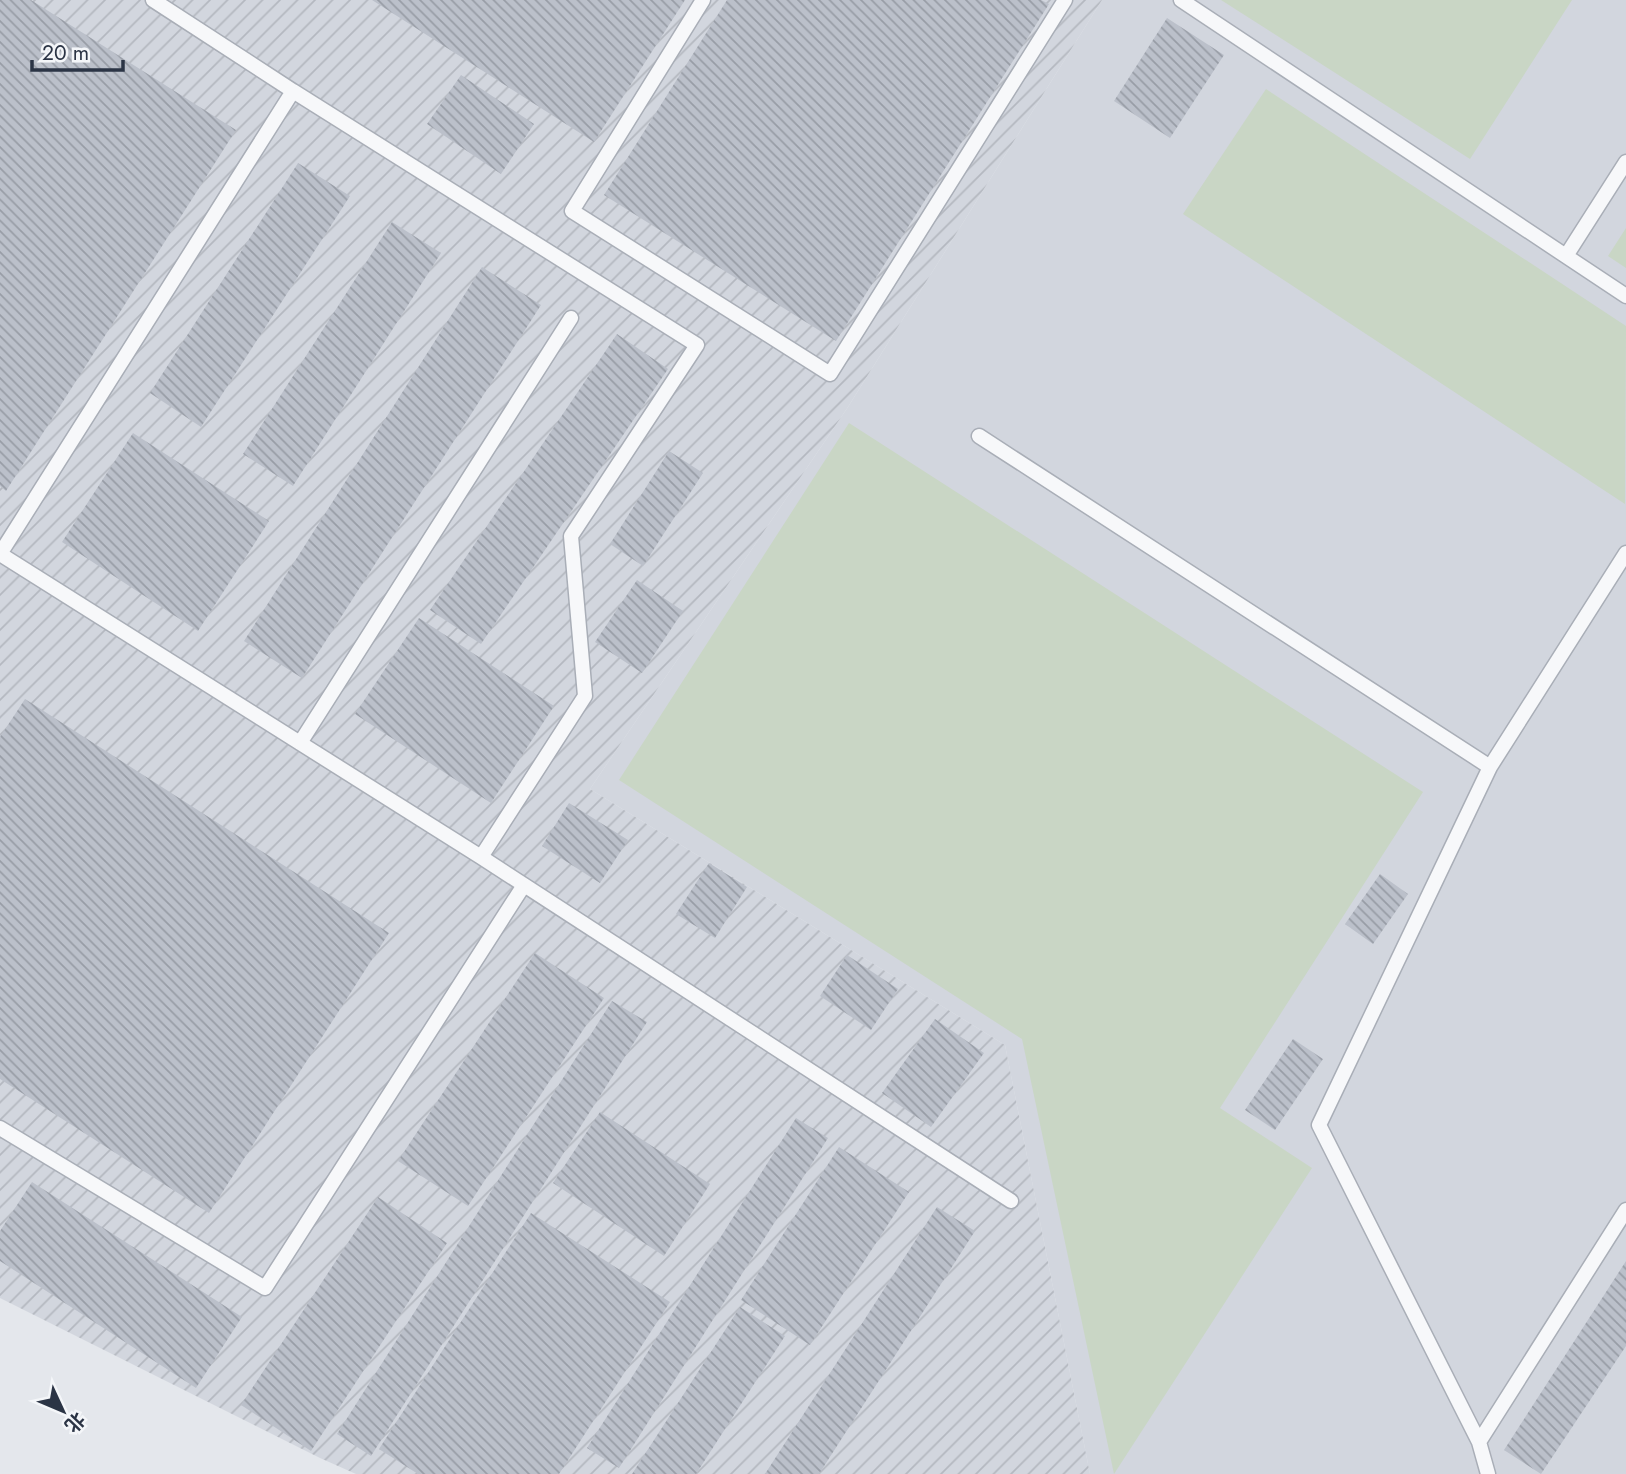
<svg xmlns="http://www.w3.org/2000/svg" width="1626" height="1474" font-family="Jost,'Noto Sans SC',sans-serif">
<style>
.built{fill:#d2d6de}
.industrial{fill:url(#industrial-furrows)}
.grass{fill:#c9d6c5}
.building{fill:url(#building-back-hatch)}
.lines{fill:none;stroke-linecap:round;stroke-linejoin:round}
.service-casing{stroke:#a9aeb7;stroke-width:17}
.service{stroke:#f7f8fa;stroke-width:14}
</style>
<defs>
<pattern id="industrial-furrows" width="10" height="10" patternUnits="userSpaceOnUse" patternTransform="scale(1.75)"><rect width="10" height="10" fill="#d2d6de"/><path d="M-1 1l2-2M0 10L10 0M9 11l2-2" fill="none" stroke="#b4b8c0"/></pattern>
<pattern id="building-back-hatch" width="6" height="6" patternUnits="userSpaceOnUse" patternTransform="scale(1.75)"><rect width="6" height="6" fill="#bbc0ca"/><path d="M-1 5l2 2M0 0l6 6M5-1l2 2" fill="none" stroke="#989da6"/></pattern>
</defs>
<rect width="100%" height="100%" fill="#e4e7ec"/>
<path class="built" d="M 1102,0 L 1626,0 L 1626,1474 L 1090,1474 L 1005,1045 L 590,789 L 848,407 Z"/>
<path class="industrial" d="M 0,0 L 1102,0 L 848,407 L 590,789 L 1005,1045 L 1090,1474 L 356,1474 L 320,1458 L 0,1298 Z"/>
<path class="grass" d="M 1221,0 L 1572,0 L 1470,159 Z
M 1266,89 L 1626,326 L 1625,504 L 1183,214 Z
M 1626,228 L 1626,268 L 1608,256 Z
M 849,423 L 1423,792 L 1220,1108 L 1312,1168 L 1114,1474 L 1022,1039 L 619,780 Z"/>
<path class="building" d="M 0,0 L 31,0 L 236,130 L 6,491 L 0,486 Z
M 372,0 L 685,0 L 594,142 Z
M 727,0 L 1041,0 L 1049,4 L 836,341 L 604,195 Z
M 1167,18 L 1224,55 L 1170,138 L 1114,101 Z
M 461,75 L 534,124 L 501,174 L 427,124 Z
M 298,163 L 350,196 L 201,427 L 150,393 Z
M 392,222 L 441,253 L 293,486 L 243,454 Z
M 482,267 L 541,305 L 302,678 L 244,641 Z
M 617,334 L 668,369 L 481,644 L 430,610 Z
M 133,433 L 269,521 L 198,631 L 62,542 Z
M 669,451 L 703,473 L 643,566 L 610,544 Z
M 637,580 L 683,611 L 642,673 L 595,642 Z
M 419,618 L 554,706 L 491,803 L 355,714 Z
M 25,699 L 389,933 L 209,1213 L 0,1079 L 0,737 Z
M 569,803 L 628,840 L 600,883 L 542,846 Z
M 709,863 L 747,887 L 715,938 L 676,914 Z
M 1380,874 L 1408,894 L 1373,944 L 1345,924 Z
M 535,953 L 604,998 L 468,1206 L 398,1161 Z
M 847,955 L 898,989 L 871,1030 L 820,996 Z
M 612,1001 L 647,1022 L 371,1456 L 337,1434 Z
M 935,1019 L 984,1053 L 931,1127 L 882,1093 Z
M 1293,1039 L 1323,1059 L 1275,1130 L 1245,1110 Z
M 600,1112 L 710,1184 L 664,1256 L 553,1183 Z
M 796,1118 L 828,1138 L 619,1468 L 587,1448 Z
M 839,1147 L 909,1192 L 810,1345 L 741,1300 Z
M 32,1182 L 242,1317 L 196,1388 L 0,1261 L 0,1231 Z
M 378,1197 L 447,1243 L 311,1451 L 241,1405 Z
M 937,1207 L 975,1231 L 819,1474 L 765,1474 Z
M 531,1213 L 670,1302 L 559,1474 L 418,1474 L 379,1449 Z
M 1626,1261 L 1626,1346 L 1541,1474 L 1504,1450 Z
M 740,1307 L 785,1336 L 696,1474 L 632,1474 Z"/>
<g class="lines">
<defs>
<path id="service" d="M 703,0 L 572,211 L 830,374 L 1065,0
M 1181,0 L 1626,296
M 293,91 L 697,345 L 571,536 L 585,696 L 481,857
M 1566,256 L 1626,162
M 979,436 L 1490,767
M 0,554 L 481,857 L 1011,1201
M 0,554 L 293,91 L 153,0
M 300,743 L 571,318
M 0,1128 L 265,1288 L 524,885
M 1479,1442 L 1319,1125 L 1490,767 L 1626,553
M 1488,1474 L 1479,1442 L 1626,1210"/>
</defs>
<use href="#service" class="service-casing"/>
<use href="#service" class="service"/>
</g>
<g transform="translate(63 1411) rotate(134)" stroke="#f4f6f9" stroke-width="5" paint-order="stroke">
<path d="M0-5L12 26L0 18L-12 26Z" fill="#2b3445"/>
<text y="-10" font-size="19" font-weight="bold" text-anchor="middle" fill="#2b3445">北</text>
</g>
<path d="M32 60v10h91v-10" fill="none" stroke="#2b3445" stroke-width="3.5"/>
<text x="42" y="60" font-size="21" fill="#2b3445" stroke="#f4f6f9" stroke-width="5" paint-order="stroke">20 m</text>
</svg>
